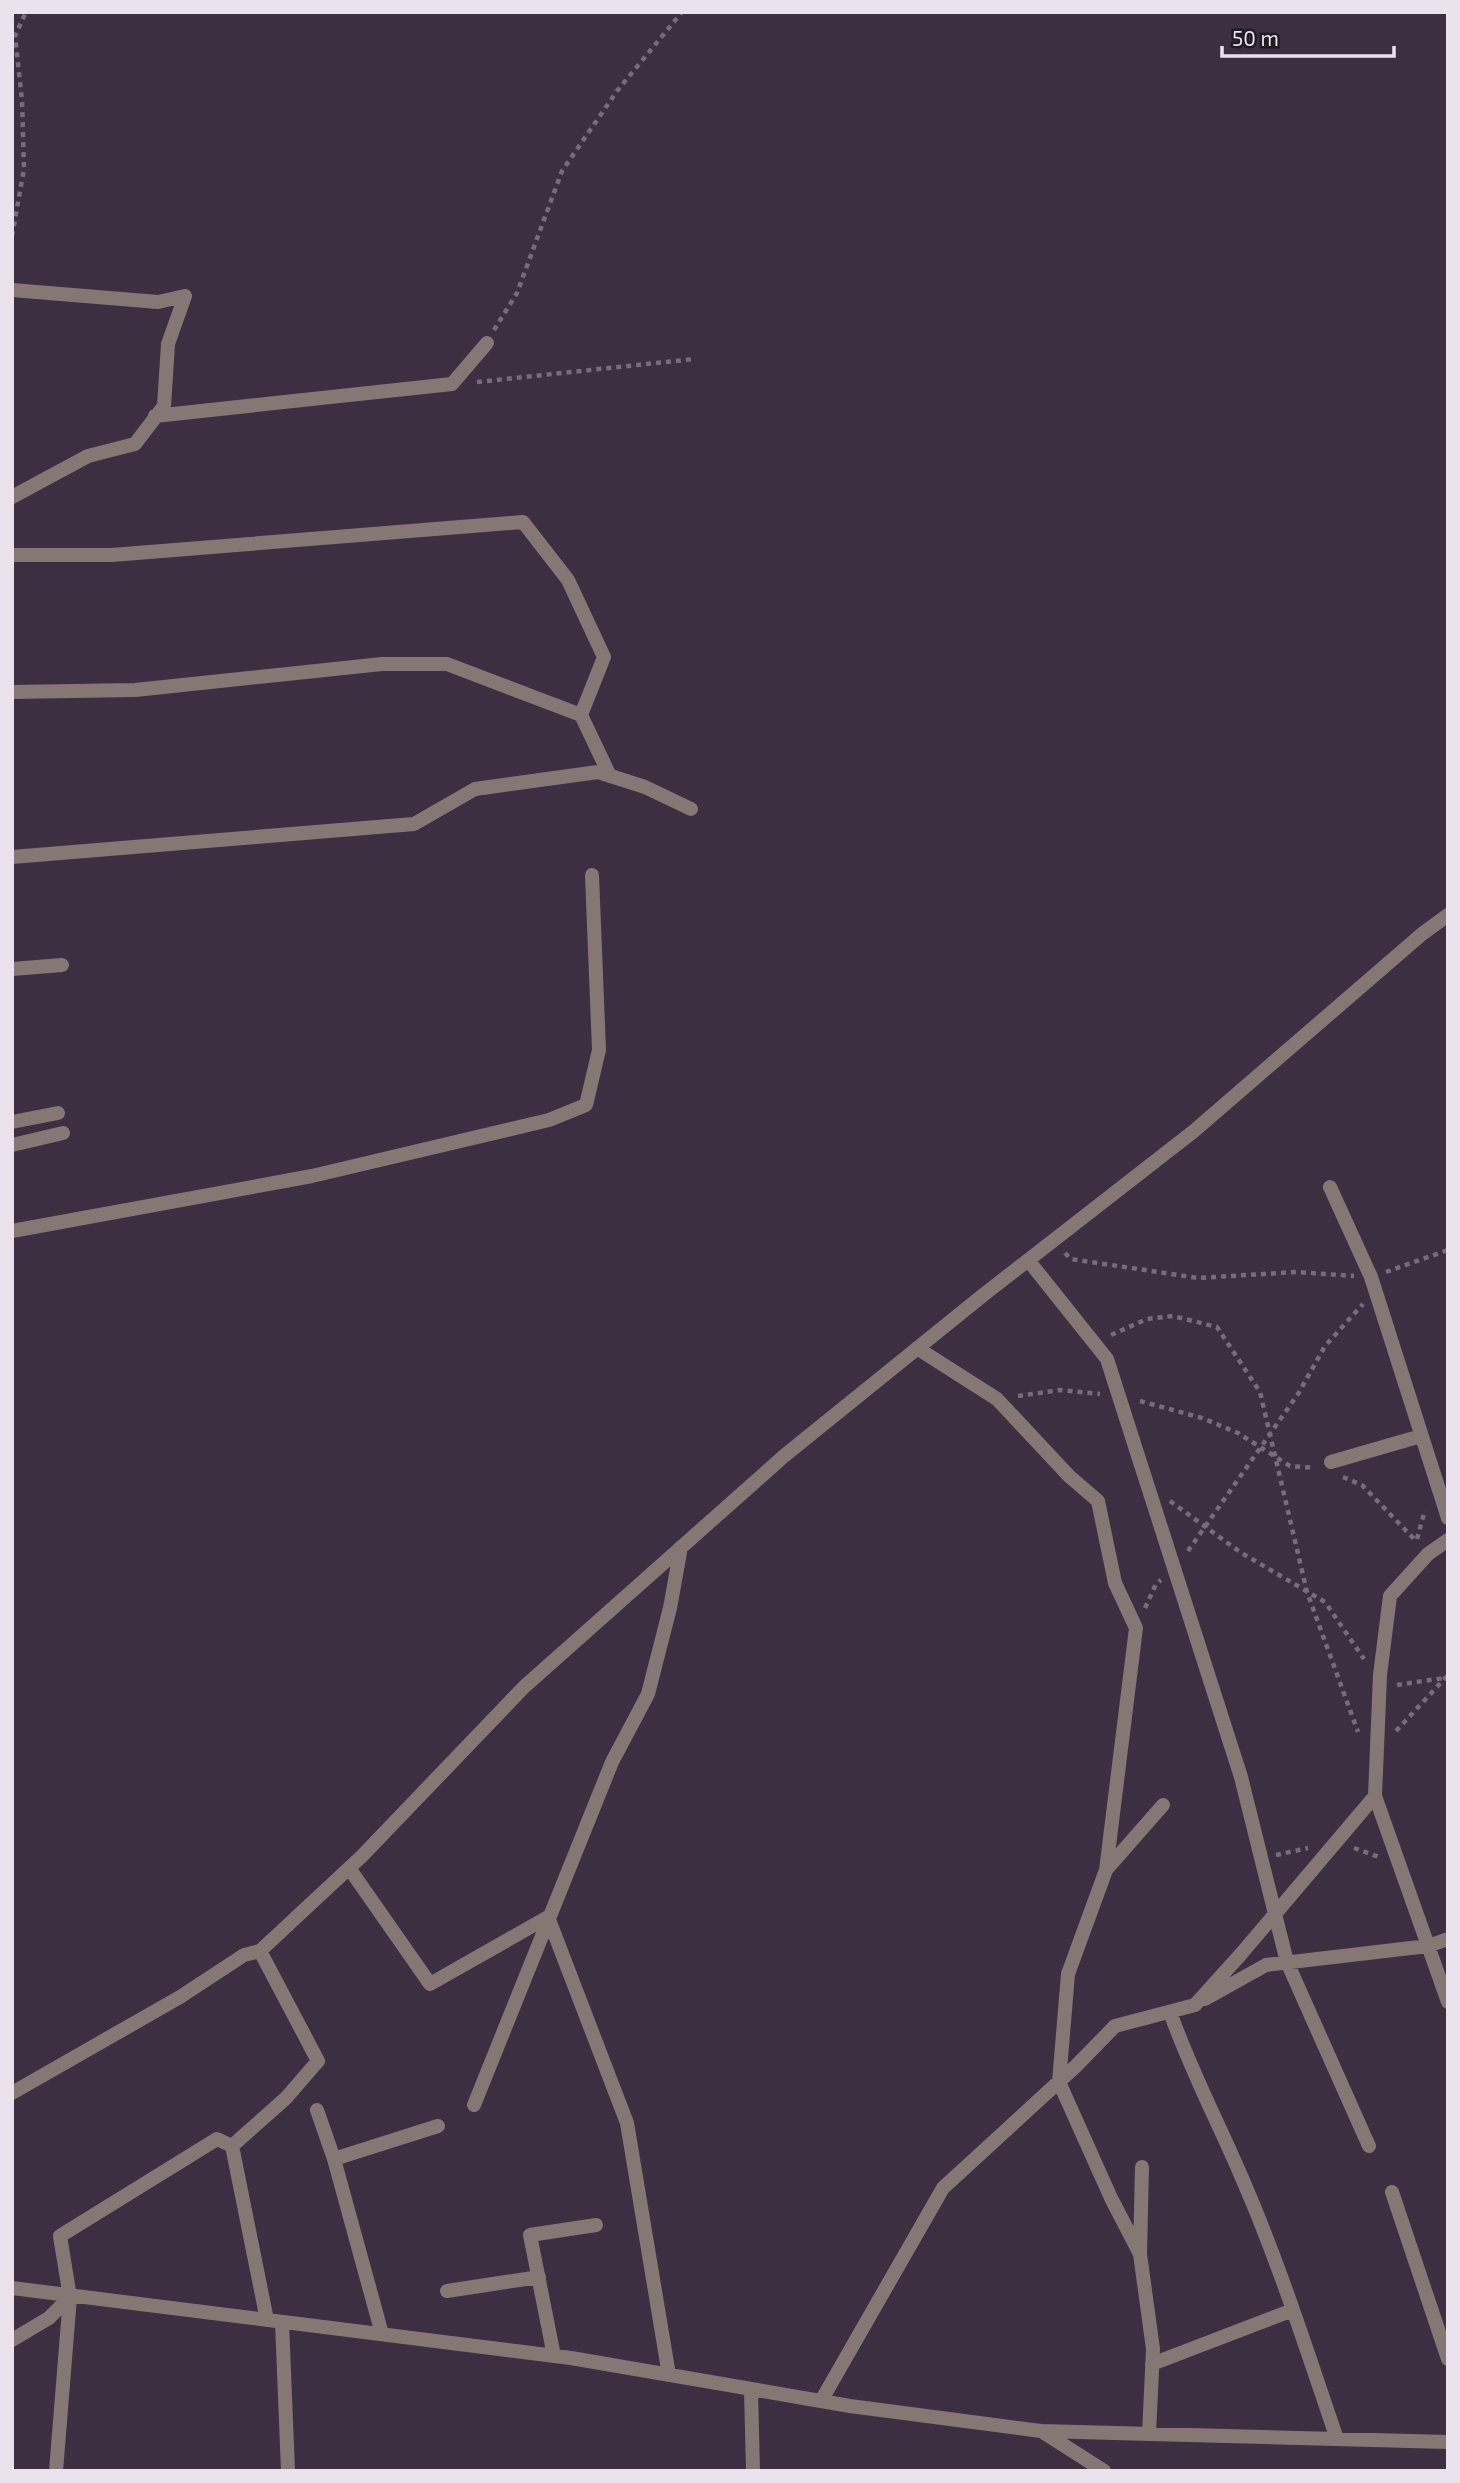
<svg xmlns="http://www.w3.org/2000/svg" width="1460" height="2483" font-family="'Exo 2',sans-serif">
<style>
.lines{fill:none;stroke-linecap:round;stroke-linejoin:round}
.path{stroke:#786c7c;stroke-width:4.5;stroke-dasharray:5 5;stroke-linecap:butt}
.street{stroke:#857874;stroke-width:14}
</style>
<rect width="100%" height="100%" fill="#3d2f42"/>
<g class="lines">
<path class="path" d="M 12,236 L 24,169 L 22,100 L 15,36 L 26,12
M 494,330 L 517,293 L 562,171 L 617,91 L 682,12
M 477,382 L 694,359
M 1065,1253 L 1071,1259 L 1198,1278 L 1296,1272 L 1354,1276
M 1386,1272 L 1448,1250
M 1111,1335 L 1147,1319 L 1173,1316 L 1217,1327 L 1260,1392 L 1307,1592 L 1358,1732
M 1018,1396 L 1060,1390 L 1100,1394
M 1140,1401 L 1202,1418 L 1238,1433 L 1290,1466 L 1315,1468
M 1343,1477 L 1362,1485 L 1417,1542
M 1170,1501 L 1240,1552 L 1325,1602 L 1364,1659
M 1417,1539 L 1425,1510
M 1188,1551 L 1298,1394 L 1325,1346 L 1363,1304
M 1145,1608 L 1156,1584 L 1161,1580
M 1397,1685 L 1444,1678
M 1396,1731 L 1448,1675
M 1354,1848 L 1379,1857
M 1276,1855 L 1308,1848"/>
<path class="street" d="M 12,290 L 158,302 L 185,296
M 155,416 L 452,384 L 487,343
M 12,497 L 88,456 L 135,444 L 164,406 L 168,344 L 185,296
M 12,555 L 112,555 L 523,522 L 568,580 L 604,657 L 581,715 L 610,776
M 12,692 L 135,690 L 382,664 L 447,664 L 581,715
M 12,857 L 414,824 L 475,789 L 598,772 L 645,787 L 691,809
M 12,969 L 62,965
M 12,1122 L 58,1113
M 12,1145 L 63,1133
M 1330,1187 L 1371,1277 L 1448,1518
M 12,1231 L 312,1176 L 549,1120 L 586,1105 L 599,1050 L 592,875
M 1028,1260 L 1107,1359 L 1241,1777 L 1287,1962 L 1369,2146
M 917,1348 L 997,1399 L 1069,1476 L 1098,1501 L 1115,1583 L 1136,1628 L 1106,1870 L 1068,1974 L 1059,2082 L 1111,2198 L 1140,2254
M 1331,1462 L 1421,1436
M 1448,1540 L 1428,1554 L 1390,1596 L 1380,1675 L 1375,1796 L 1448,2002
M 349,1868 L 430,1984 L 548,1917 L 627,2123 L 669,2375
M 1106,1870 L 1163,1805
M 1205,1999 L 1266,1965 L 1428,1946 L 1448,1939
M 1170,2012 C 1190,2069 1218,2122 1242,2178 C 1279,2263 1307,2351 1337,2439
M 12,2093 L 180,1997 L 244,1955 L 260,1951 L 362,1856 L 524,1687 L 784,1456 L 982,1296 L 1194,1131 L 1422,934 L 1448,915
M 474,2105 L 612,1762 L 648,1694 L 670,1608 L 681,1547
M 317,2110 L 334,2159 L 382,2334
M 232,2146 L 286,2098 L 318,2061 L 260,1951
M 334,2159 L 438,2126
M 1142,2167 L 1140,2254 L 1153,2349 L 1149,2434
M 1392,2192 L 1448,2359
M 12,2288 L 571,2358 L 850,2406 L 1041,2431 L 1448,2442
M 447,2291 L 539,2277
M 282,2322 L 288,2471
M 12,2340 L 49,2318 L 70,2297
M 554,2356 L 530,2235 L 596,2225
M 1152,2364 L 1293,2310
M 751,2389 L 753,2471
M 821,2401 L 943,2188 L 1076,2066 L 1115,2026 L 1195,2005 L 1241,1954 L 1375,1796
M 1043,2432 L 1104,2471
M 56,2471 L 70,2297 L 60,2236 L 217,2139 L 232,2146 L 267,2320"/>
</g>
<rect width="1460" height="2483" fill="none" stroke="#ebe2ee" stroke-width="28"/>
<path d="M1222 46v10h172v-10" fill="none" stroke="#ebe2ee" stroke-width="3.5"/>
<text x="1232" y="46" font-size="21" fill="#ebe2ee" stroke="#211a23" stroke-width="5" paint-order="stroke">50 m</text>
</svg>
